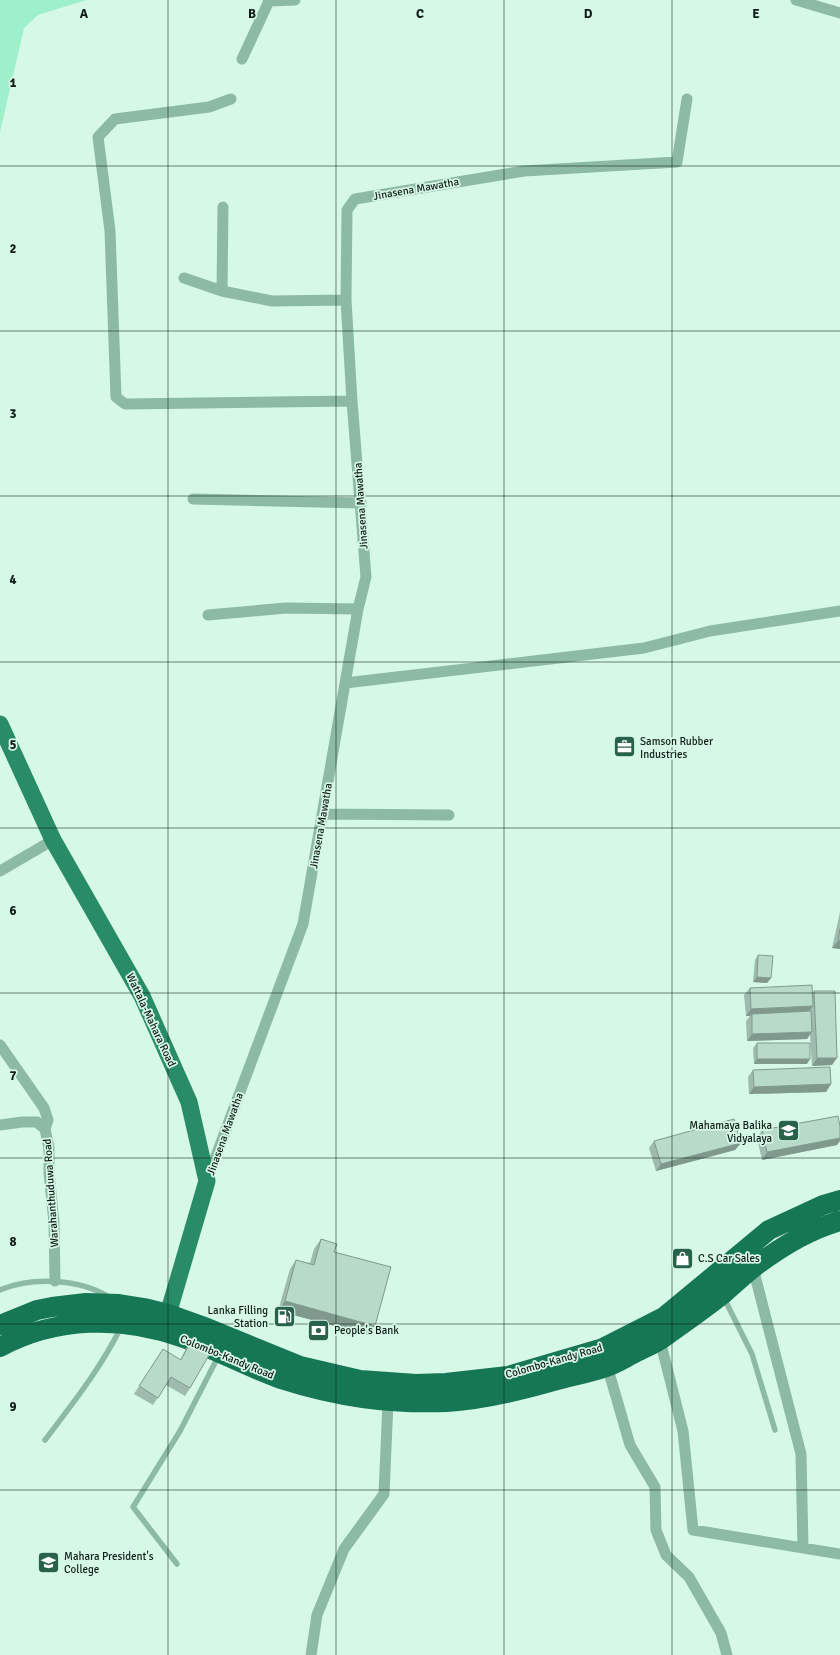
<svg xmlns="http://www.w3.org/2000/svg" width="840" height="1655" font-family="Signika,sans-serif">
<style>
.green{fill:#9df0ca}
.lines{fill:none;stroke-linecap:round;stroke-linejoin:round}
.lane{stroke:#8dbaa4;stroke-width:5.5}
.street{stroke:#8dbaa4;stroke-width:11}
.primary{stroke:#288c67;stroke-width:17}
.highway{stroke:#167755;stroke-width:20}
.wall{fill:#9ebbad}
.shaded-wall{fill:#81998d}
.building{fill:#b8dac9;stroke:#81998d}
.grid{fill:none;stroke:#101d17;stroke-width:1;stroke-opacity:0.55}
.labels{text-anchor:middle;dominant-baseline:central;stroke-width:3.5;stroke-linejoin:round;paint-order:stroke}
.street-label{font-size:11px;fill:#101d17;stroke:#d6f8e7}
.poi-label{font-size:11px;fill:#101d17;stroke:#d6f8e7;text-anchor:start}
.grid-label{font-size:13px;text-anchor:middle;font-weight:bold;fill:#101d17;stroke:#d6f8e7;stroke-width:3.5;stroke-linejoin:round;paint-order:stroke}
</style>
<rect width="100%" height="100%" fill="#d6f8e7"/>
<path class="green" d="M 0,0 L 86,0 L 38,15 L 24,28 L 0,132 Z"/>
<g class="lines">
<path class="lane" d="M 0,1290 C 32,1276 80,1279 109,1297
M 724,1298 L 752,1354 L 775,1430
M 45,1440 C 73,1403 101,1368 121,1327
M 177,1564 L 133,1507 L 180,1431 L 219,1355"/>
<path class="street" d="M 268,0 L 269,1 L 295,0
M 796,0 L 840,13
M 242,59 L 269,1
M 231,99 L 209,107 L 115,119 L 98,137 L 110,231 L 116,397 L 125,404 L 352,401
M 184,278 L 222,291 L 272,301 L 346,300
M 222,291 L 223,207
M 193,499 L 361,503
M 208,615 L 286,608 L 358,609
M 345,683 L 644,648 L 710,631 L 840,611
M 323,814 L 449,815
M 0,871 L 53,840
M 0,1045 L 44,1108 L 48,1120 L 45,1129
M 0,1125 L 22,1122 L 37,1122 L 45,1129 L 49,1148 L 49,1173 L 54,1223 L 55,1281
M 207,1180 L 303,924 L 358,609 L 366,577 L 352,401 L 346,300 L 347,210 L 355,199 L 524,171 L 677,162 L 687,99
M 753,1268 L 801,1454 L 803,1548
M 660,1340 L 683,1431 L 693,1530 L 840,1554
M 606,1362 L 630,1445 L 655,1487 L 656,1530 L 666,1555 L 689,1577 L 721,1633 L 727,1655
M 311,1655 L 317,1615 L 344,1549 L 384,1494 L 388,1402"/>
<path class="primary" d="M 0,724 L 53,840 L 142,996 L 189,1102 L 207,1181 L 168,1314"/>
<path class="highway" d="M 0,1325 L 37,1310 L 52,1307 L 86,1303 L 119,1304 L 144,1308 L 168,1314 L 207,1328 L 300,1366 L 360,1380 L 416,1384 L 446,1383 L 508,1376 L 603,1348 L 664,1317 L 769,1230 L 823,1205 L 840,1200
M 0,1347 C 56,1317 121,1316 181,1337 C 215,1349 247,1367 281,1379 C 337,1397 388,1404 447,1402 C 483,1400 519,1391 554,1381 C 571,1376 589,1373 606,1367 C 618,1363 628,1356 639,1351 C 647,1347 656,1343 663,1338 C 683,1324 703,1310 722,1295 C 732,1286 742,1277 753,1268 C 779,1248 808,1230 840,1221"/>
</g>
<path class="wall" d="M 840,912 L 840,949 L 832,948 Z
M 758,955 L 771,978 L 767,983 L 753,982 L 755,960 Z
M 750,988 L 813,993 L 814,991 L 832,1065 L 812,1066 L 810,1034 L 807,1039 L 747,1041 L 746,1021 L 750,1016 L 746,1016 L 744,995 Z
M 757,1043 L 807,1064 L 754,1064 L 753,1048 Z
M 753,1070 L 831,1084 L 826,1092 L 749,1094 L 748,1077 Z
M 762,1130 L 837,1145 L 762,1160 L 757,1138 Z
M 654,1141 L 741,1143 L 735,1150 L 656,1171 L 649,1148 Z
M 321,1239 L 334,1252 L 369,1335 L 278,1311 L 290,1269 L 296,1260 L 310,1263 L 314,1249 Z
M 192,1339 L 190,1388 L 185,1396 L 166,1385 L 153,1405 L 134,1394 L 163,1349 L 180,1360 L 187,1347 Z"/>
<path class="shaded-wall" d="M 838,941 L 840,941 L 840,949 L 832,948 Z
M 757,977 L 771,978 L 767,983 L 753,982 Z
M 813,1006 L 808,1013 L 752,1014 L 750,1016 L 746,1016 L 751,1009 Z
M 812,1032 L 807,1039 L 747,1041 L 752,1034 Z
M 817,1058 L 837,1058 L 832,1065 L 812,1066 Z
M 757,1059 L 810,1059 L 807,1064 L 754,1064 Z
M 831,1084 L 826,1092 L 749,1094 L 754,1087 Z
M 840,1138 L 840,1141 L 837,1145 L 762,1160 L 767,1152 Z
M 741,1143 L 735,1150 L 656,1171 L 661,1164 Z
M 285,1301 L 375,1326 L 369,1335 L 278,1311 Z"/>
<path class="building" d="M 840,929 L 840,941 L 838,941 Z
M 758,955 L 773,956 L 771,978 L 757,977 Z
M 812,985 L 813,1006 L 751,1009 L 750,988 Z
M 814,991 L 835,991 L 837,1058 L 817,1058 Z
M 811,1011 L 812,1032 L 752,1034 L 752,1014 Z
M 757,1043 L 810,1043 L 810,1059 L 757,1059 Z
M 830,1067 L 831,1084 L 754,1087 L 753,1070 Z
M 838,1116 L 840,1126 L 840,1138 L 767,1152 L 762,1130 Z
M 734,1119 L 741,1143 L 661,1164 L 654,1141 Z
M 321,1239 L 337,1244 L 334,1252 L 391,1267 L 375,1326 L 285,1301 L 296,1260 L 314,1265 Z
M 192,1339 L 212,1350 L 190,1388 L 171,1377 L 158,1398 L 139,1386 L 163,1349 L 181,1360 Z"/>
<path class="grid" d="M 168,0 L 168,1655M 336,0 L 336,1655M 504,0 L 504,1655M 672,0 L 672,1655M 0,166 L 840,166M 0,331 L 840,331M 0,496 L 840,496M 0,662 L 840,662M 0,828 L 840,828M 0,993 L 840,993M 0,1158 L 840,1158M 0,1324 L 840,1324M 0,1490 L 840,1490"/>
<defs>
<symbol id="office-square" viewBox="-11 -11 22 22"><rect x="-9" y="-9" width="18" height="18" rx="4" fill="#29624b" stroke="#d6f8e7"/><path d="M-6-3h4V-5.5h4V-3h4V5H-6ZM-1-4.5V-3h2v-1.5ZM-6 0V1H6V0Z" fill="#fff"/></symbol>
<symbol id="school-square" viewBox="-11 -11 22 22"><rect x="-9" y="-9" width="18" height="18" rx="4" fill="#29624b" stroke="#d6f8e7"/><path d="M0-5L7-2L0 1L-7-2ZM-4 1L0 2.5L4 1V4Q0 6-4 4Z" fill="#fff"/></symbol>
<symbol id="shop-square" viewBox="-11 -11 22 22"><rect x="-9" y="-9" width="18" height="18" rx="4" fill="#29624b" stroke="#d6f8e7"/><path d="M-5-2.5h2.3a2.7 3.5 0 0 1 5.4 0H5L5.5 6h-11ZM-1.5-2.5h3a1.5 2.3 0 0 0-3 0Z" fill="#fff"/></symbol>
<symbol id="fuel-square" viewBox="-11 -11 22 22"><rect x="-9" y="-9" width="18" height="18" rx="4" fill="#29624b" stroke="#d6f8e7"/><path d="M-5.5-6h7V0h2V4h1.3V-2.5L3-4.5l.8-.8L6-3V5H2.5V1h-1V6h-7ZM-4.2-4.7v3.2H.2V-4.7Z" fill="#fff"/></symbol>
<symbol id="bank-square" viewBox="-11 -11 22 22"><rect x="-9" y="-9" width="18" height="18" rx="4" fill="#29624b" stroke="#d6f8e7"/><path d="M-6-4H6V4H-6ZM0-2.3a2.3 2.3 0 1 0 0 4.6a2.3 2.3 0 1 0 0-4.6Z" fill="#fff"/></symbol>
</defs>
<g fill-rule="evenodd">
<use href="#office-square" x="612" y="734" width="25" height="25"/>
<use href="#school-square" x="776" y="1118" width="25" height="25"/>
<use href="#shop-square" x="670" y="1246" width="25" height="25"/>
<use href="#fuel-square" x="272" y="1304" width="25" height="25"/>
<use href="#bank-square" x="306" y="1318" width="25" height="25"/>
<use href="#school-square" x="36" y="1550" width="25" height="25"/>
</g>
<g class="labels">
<g class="street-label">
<text transform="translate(416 189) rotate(-10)">Jinasena Mawatha</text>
<text transform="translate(361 506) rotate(-94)">Jinasena Mawatha</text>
<text transform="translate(321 826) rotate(-80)">Jinasena Mawatha</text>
<text transform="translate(151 1020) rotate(65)">Wattala-Mahara Road</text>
<text transform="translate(225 1134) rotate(-70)">Jinasena Mawatha</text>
<text transform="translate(51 1193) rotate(-94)">Warahanthuduwa Road</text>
<text transform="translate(227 1357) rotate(22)">Colombo-Kandy Road</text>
<text transform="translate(554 1361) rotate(-16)">Colombo-Kandy Road</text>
</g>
<g class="poi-label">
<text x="640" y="741">Samson Rubber<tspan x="640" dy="13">Industries</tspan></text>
<text x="772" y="1125" text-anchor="end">Mahamaya Balika<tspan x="772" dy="13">Vidyalaya</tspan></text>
<text x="698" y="1258">C.S Car Sales</text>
<text x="268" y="1310" text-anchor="end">Lanka Filling<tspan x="268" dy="13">Station</tspan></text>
<text x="334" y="1330">People's Bank</text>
<text x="64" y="1556">Mahara President's<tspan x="64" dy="13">College</tspan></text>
</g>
</g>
<g class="grid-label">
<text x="84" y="18">A</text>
<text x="252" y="18">B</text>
<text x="420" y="18">C</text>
<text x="588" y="18">D</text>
<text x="756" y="18">E</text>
<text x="13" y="87">1</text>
<text x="13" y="253">2</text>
<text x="13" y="418">3</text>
<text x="13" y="584">4</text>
<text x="13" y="749">5</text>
<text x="13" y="915">6</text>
<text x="13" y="1080">7</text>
<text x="13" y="1246">8</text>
<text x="13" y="1411">9</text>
</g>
</svg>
